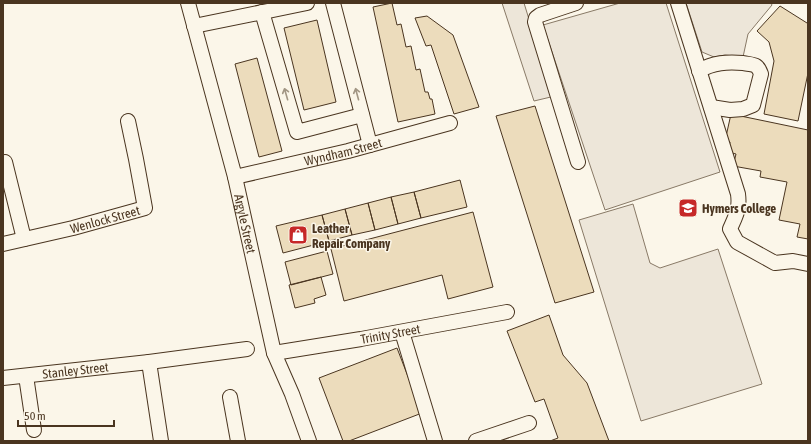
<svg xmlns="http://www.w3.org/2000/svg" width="811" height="444" font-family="'Asap Condensed',sans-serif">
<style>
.green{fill:#ede6d9;stroke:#887966}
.building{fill:#ecdcbc;stroke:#4a3520}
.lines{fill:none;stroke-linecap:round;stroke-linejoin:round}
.minor-casing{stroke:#4a3520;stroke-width:16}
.minor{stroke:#fbf6e9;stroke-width:14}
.oneway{stroke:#a29684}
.labels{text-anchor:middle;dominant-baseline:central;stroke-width:3;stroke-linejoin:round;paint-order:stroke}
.street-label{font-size:13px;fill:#4a3520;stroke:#fbf6e9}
.poi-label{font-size:13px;font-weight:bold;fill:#4a3520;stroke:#fbf6e9;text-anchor:start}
</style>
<rect width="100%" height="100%" fill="#fbf6e9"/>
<path class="green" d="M 502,3 L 524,3 L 536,42 L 555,96 L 534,101 Z
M 620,3 L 666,3 L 720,172 L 605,210 L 543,25 Z
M 686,3 L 771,3 L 772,5 L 748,34 L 743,57 L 725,55 L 714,57 L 702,52 Z
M 633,204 L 650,263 L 660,268 L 718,249 L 762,384 L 641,421 L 579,220 Z"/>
<path class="building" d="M 392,3 L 397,25 L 401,24 L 406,47 L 411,46 L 416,70 L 420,69 L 425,92 L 428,92 L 430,99 L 432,99 L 435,114 L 398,122 L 373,7 Z
M 780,6 L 807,23 L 808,22 L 808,73 L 798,121 L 764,114 L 774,61 L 769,42 L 757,31 Z
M 427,16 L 453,35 L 479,107 L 454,114 L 431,45 L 426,46 L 415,18 Z
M 317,20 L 336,102 L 304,110 L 284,28 Z
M 257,58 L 282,151 L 259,157 L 235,64 Z
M 535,106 L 594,292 L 555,303 L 496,116 Z
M 731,114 L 808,130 L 808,239 L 797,237 L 800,224 L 779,220 L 787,182 L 760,177 L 761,171 L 733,166 L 736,154 L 728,152 L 730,142 L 725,141 Z
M 460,180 L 467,207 L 421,218 L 414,192 Z
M 414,192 L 421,218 L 398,224 L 391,197 Z
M 391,197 L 398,224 L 375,230 L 368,203 Z
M 368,203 L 375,230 L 352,235 L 345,209 Z
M 345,209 L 352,235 L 329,241 L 322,215 Z
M 473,212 L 493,287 L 448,299 L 442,275 L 344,301 L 331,249 Z
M 322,215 L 329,241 L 283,253 L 276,226 Z
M 327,251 L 333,274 L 291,285 L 285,262 Z
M 321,277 L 326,295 L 314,299 L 315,303 L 295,308 L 289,285 Z
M 549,315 L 563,355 L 587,383 L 609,441 L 550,441 L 558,438 L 544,399 L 535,402 L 507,331 Z
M 397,348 L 422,413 L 349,441 L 343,441 L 319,378 Z"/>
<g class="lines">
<defs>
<g id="minor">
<path id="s1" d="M 188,3 L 235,177 L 274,353 L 292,394 L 309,441"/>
<path d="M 333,3 L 370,145"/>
<path d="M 576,3 L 540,15 L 536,18 L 535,22 L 578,162"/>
<path d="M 678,3 L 738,194 C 740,209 736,215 730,229 L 737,242 L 775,263 L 793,261 L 808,264"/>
<path d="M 262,12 L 297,132 L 362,115"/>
<path d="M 194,26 L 307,3"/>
<path d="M 699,71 C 713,62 728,62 743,63 C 747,64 753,64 756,66 C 759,68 760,71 761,74 L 753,105 L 743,109 L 730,110 L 711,107"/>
<path d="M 5,162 L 24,239"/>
<path id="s2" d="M 235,177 L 348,151 L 450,123"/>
<path id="s3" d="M 3,244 L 73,228 L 145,208 L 136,159 L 128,121"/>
<path d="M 402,332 L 435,441"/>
<path id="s4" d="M 274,353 L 361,339 L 507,312"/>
<path d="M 149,362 L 247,349"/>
<path d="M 26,376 L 34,430"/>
<path id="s5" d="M 3,378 L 149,362 L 161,441"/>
<path d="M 230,397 L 238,441"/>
<path d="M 476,441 L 529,423"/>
</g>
</defs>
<use href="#minor" class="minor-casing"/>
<use href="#minor" class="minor"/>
</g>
<defs><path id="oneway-shaft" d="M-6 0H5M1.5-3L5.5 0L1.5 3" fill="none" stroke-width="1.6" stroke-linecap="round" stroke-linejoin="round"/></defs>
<g class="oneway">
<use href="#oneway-shaft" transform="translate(286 94) rotate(-106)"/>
<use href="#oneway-shaft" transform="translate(357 94) rotate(-105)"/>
</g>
<defs>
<symbol id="school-square" viewBox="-11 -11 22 22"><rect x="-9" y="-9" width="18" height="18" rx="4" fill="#c62828" stroke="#fbf6e9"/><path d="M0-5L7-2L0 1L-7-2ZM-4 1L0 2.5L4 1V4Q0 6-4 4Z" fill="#fff"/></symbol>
<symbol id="shop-square" viewBox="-11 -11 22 22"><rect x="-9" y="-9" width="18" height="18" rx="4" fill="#c62828" stroke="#fbf6e9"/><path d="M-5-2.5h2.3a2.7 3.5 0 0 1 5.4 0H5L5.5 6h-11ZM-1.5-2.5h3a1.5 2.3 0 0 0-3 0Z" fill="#fff"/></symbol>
</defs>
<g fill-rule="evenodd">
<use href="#school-square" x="677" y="197" width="22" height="22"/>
<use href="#shop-square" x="287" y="224" width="22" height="22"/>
</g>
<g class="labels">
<g class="street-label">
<text stroke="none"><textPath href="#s2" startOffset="111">Wyndham Street</textPath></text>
<text stroke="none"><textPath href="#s3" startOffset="105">Wenlock Street</textPath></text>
<text stroke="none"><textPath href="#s1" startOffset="228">Argyle Street</textPath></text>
<text stroke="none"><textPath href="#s4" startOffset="118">Trinity Street</textPath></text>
<text stroke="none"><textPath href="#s5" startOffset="73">Stanley Street</textPath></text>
</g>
<g class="poi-label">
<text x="702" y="208">Hymers College</text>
<text x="312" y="228">Leather<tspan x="312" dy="15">Repair Company</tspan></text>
</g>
</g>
<rect width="811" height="444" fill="none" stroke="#4a3520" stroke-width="8"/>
<path d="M18 420v6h96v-6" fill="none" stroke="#4a3520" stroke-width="2"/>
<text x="24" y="420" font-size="12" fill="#4a3520" stroke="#fbf6e9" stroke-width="3" paint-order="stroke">50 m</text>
</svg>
